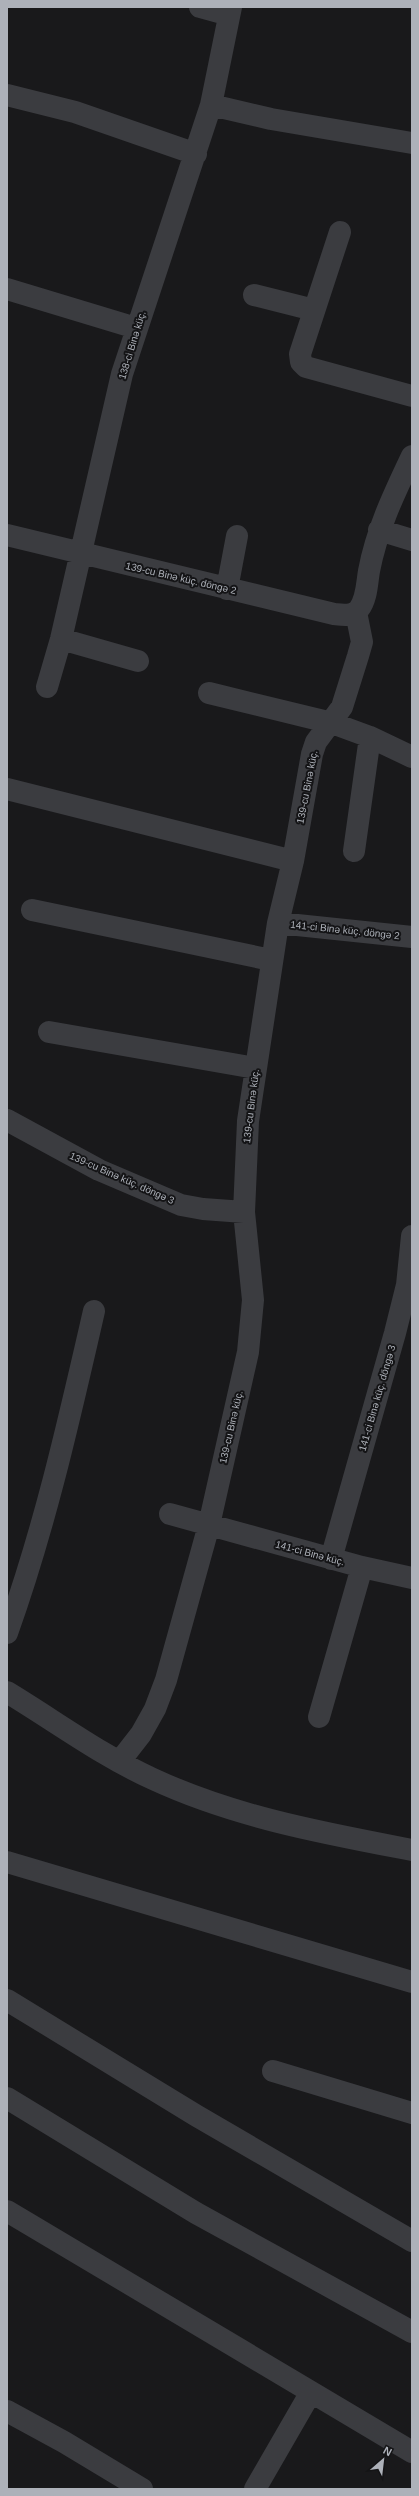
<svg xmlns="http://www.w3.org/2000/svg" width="419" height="2496" font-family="Helvetica,sans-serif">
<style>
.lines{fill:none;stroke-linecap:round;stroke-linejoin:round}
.minor{stroke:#3b3c40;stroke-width:22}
.labels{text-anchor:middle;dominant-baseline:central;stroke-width:4;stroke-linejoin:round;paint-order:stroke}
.street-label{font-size:10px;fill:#adb1b9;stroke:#141416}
</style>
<rect width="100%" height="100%" fill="#19191b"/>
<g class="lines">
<path class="minor" d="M 200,7 L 229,15
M 7,95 L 75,112 L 196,154
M 211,105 L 271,119 L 412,143
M 340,232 L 300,354 L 301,362 L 306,367 L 412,396
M 7,289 L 136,328
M 254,295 L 314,310
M 379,530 L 412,540
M 7,535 L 334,614 C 343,615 353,617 359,609 C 367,599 367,582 369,571 C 377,529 394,494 412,456
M 227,589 L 237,536
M 61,639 L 138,661
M 47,687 L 61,639 L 122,374 L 211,105 L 231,7
M 209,693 L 332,723 L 370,737 L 412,757
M 7,789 L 293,861
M 354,851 L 370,737
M 32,910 L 271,960
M 278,923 L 412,937
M 49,1032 L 255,1068
M 7,1120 L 99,1170 L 181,1205 L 203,1209 L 244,1212
M 170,1514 L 362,1567 L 412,1578
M 331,1559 L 395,1333 L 407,1285 L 412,1236
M 7,1633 C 45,1527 69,1420 94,1311
M 7,1692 C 55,1721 102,1756 153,1779 C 235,1817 323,1833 412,1850
M 319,1717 L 362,1567
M 120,1761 L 141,1734 L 155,1709 L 166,1680 L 209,1525 L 248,1352 L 253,1300 L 244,1212 L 248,1121 L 278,923 L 293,861 L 312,754 L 316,742 L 342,707 L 358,656 L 362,642 L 356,612
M 7,1862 L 412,1982
M 7,2000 L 197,2116 L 412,2241
M 273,2071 L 412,2113
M 7,2098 L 196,2213 L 412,2332
M 7,2211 L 412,2452
M 7,2411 L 64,2442 L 142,2489
M 255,2489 L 311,2392"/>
</g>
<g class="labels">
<g class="street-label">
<text transform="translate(132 345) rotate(-73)">138-ci Binə küç.</text>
<text transform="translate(181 578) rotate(13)">139-cu Binə küç. döngə 2</text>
<text transform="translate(307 787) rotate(-79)">139-cu Binə küç.</text>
<text transform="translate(345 930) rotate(6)">141-ci Binə küç. döngə 2</text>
<text transform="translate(251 1106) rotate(-83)">139-cu Binə küç.</text>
<text transform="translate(122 1178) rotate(24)">139-cu Binə küç. döngə 3</text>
<text transform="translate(377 1398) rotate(-74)">141-ci Binə küç. döngə 3</text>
<text transform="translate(231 1427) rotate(-77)">139-cu Binə küç.</text>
<text transform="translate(310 1553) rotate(15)">141-ci Binə küç.</text>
</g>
</g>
<rect width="419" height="2496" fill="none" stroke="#adb1b9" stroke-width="16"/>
<g transform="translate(383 2460) rotate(28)" stroke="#141416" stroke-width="3" paint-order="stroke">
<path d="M0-3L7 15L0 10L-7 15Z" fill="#adb1b9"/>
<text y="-6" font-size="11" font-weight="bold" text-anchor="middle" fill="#adb1b9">N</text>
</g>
</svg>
